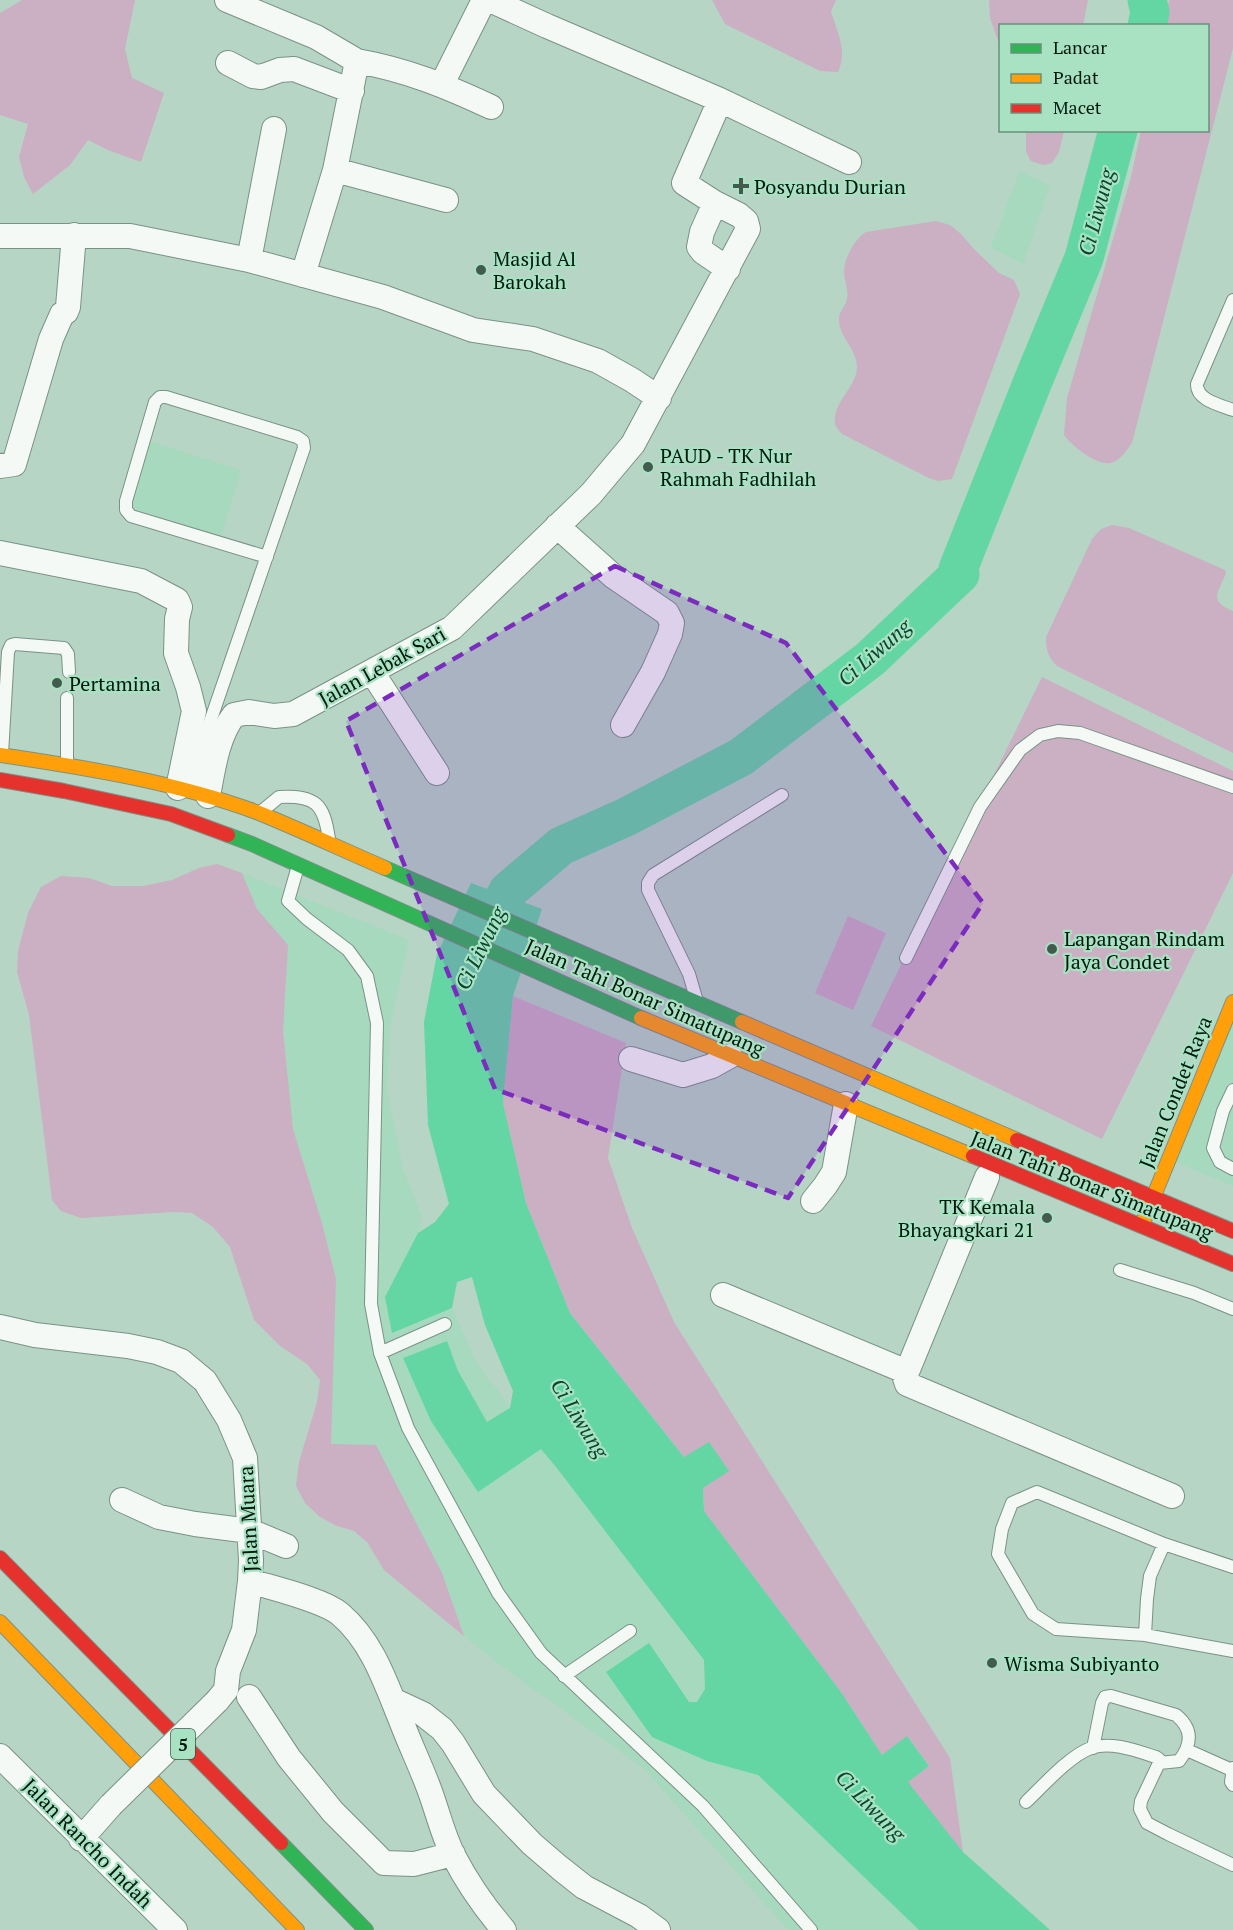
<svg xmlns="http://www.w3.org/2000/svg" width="1233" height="1930" font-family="'PT Serif',serif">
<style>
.built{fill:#a7d9be}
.green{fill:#cbafc2}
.water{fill:#63d6a4}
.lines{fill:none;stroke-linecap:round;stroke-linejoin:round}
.river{stroke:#63d6a4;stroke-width:39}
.lane-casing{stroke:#7a9286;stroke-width:14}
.street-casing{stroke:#7a9286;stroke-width:26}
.fast-casing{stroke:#7a9286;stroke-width:16}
.slow-casing{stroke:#7a9286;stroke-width:16}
.jam-casing{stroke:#7a9286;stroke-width:16}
.lane{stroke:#f4f9f6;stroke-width:12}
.street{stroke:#f4f9f6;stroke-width:24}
.fast{stroke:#30b455;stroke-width:14}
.slow{stroke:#ff9f0a;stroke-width:14}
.jam{stroke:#e5322d;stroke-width:14}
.street-bridge-casing{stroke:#7a9286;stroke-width:26;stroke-linecap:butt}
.street-bridge{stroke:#f4f9f6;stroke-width:24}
.marked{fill:#7b2cbf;fill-opacity:0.2;stroke:#7b2cbf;stroke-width:4.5;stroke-dasharray:12 8;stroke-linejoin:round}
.poi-dot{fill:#425b4e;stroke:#a9e2c3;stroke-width:2}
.labels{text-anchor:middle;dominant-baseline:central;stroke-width:4.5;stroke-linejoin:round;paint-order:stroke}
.shield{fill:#a9e2c3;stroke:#355544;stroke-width:1.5}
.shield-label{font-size:18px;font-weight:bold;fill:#03190e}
.poi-label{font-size:20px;fill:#03190e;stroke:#a9e2c3;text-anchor:start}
.street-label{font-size:20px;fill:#03190e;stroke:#a9e2c3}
.water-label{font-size:21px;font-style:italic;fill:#08472e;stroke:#a9e2c3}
</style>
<rect width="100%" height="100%" fill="#b6d5c4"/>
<path class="built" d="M 1019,171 L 1050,185 L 1023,264 L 991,248 Z
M 149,441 L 241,470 L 221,536 L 128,507 Z
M 242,873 L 409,940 L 390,1026 L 387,1089 L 403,1169 L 422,1216 L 418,1233 L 476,1361 L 541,1449 L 556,1467 L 704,1661 L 705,1689 L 758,1775 L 919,1930 L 788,1930 L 643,1768 L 501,1666 L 464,1636 L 442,1573 L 330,1444 L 336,1279 L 322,1223 L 293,1129 L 283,1031 L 288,945 L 257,909 Z
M 1233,1006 L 1233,1186 L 1171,1160 Z"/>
<path class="green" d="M 22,0 L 135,0 L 125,49 L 132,78 L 164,93 L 141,162 L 108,150 L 88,140 L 70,165 L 33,194 L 24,177 L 19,157 L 28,124 L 0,115 L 0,13 Z
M 712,0 L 836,0 L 831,11 C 837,33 848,50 838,72 L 820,71 L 725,24 Z
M 989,0 L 1088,0 L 1083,25 L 1000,26 L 1000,46 L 990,18 Z
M 1169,0 L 1233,0 L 1233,48 L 1132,443 C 1126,451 1121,460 1111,463 C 1097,466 1072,446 1064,435 L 1067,398 L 1131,177 L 1141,131 L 1208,130 L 1208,26 L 1165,25 Z
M 1026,131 L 1064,131 L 1059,152 L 1052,163 L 1043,165 L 1031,161 L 1026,152 Z
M 936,221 L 950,225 L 961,234 L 974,249 L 999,273 L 1014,280 L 1020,294 L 952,479 L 938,481 L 929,478 L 842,434 C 839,431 835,426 835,423 C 832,403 857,387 857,367 C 857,349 839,337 839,320 C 838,311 846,307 847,299 C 849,290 844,281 844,271 C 844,259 855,238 866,232 Z
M 1112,525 L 1129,528 L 1225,570 L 1226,573 C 1218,593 1208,601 1233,611 L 1233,753 L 1057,666 C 1048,657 1046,650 1046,637 L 1092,539 L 1101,529 Z
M 1042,677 L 1233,771 L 1233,873 L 1102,1139 L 871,1026 Z
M 217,864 L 242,873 L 257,909 L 288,945 L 283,1031 L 293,1129 L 322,1223 L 336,1279 L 331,1444 L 376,1445 L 442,1573 L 464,1636 L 384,1570 L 367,1542 L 354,1531 L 337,1526 L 320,1517 L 305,1503 L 296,1486 L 299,1462 L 317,1402 L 320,1380 L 307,1364 L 280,1346 L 254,1320 L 230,1247 L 213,1227 L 192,1213 L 173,1212 L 81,1218 L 61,1211 L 52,1200 L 29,1015 L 17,972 L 18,951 L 28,913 L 41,887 L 61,876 L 89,878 L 112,886 L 143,886 L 172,880 L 199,868 Z
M 848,916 L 886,933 L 853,1010 L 815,993 Z
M 513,996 L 626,1043 L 608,1158 L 632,1228 L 674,1322 L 950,1758 L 963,1852 L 907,1782 L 929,1766 L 908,1737 L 882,1755 L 841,1692 L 704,1511 L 703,1488 L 709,1442 L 685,1458 L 570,1313 L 526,1203 L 503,1103 Z"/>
<path class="water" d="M 471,883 L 542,909 L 513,996 L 503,1103 L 526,1203 L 570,1313 L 684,1457 L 709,1442 L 729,1471 L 703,1488 L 704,1511 L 841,1692 L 882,1755 L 907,1736 L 929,1766 L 908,1782 L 963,1852 L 1050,1930 L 919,1930 L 758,1775 L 707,1761 L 652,1737 L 606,1672 L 649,1643 L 689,1702 L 697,1702 L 705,1689 L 704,1660 L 556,1467 L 541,1449 L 478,1492 L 431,1421 L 403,1358 L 447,1341 L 458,1371 L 487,1422 L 510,1408 L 513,1391 L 485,1325 L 472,1277 L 457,1282 L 452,1308 L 392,1333 L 385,1297 L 418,1233 L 435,1222 L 449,1204 L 428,1125 L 424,1022 L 437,954 Z"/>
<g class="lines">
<path class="river" d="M 1147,26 L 1150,12 L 1147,0
M 481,943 L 508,891 L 561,846 L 626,817 L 741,757 L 870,659 L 960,574 L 958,569 L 1033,381 L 1084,258 L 1118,130"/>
<defs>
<path id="lane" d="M 1233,300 L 1197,384 C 1196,400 1220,405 1233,410
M 67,698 L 67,762
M 2,754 L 8,652 L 11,645 L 15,644 L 64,648 L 68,654 L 69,672
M 193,792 L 199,754 L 304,448 L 303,441 L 297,437 L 166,397 L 160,397 L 155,402 L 126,501 L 126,510 L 131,516 L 267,557
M 262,811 L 279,797 C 316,795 324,804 329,839
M 298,866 L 288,901 L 307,919 L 348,950 L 367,976 L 377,1023 L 371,1304 L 380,1353 L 408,1428 L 498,1593 L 541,1653 L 703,1806 L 811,1930
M 906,958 L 980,807 L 1020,750 L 1040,735 L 1058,731 L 1080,733 L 1233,787
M 696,998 L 689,974 L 648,890 L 648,883 L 653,875 L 782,795
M 1233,1090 L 1223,1111 L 1213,1148 L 1220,1162 L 1233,1169
M 1120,1270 L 1194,1293 L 1233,1309
M 380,1353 L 445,1324
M 1233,1567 L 1164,1544 L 1037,1492 L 1012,1503 L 1002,1529 L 998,1554 L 1033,1614 L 1056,1629 L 1145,1635 L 1233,1651
M 1145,1635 L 1147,1599 L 1150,1576 L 1164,1544
M 564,1676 L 630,1631
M 1093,1748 L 1102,1703 L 1105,1697 L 1111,1696 L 1176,1715 C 1193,1729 1192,1744 1179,1761 L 1159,1763
M 1187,1750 L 1232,1770
M 1233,1768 L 1231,1782 L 1233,1785
M 1026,1802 C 1043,1786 1069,1756 1091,1748 C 1111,1741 1137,1751 1156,1757 L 1159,1759 L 1159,1763 L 1141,1801 L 1140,1809 L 1147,1823 L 1168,1834 L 1233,1865"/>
<path id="street" d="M 227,0 L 316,37 L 357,61
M 228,63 L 253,76 L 261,77 L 280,70 L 294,69 L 352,91
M 442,84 L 484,0
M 720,100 L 849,162
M 335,170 L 446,200
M 715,203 L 702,232 L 699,247 L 703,252 L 728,269
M 0,236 L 130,236 L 249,260 L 383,297 L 473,330 L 533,339 L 598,361 L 632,380 L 659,398
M 249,260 L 274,129
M 303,275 L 335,170 L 357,61 C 407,70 446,86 491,107
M 0,466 L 14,464 L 51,339 L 62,314 L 66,312 L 68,307 L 74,235
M 557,526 L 613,576 L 667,613 L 672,623 L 670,634 L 653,672 L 623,725
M 0,553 L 141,581 L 177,600 L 180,607 L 177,619 L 176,653 L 188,687 L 194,711 L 178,788
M 372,672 L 437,773
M 208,796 C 213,770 217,737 234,715 L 249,712 L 274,716 L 293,714 L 452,628 L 591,494 L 633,444 L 748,229 L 746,221 L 739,215 L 715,203 L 684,183 L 720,100 L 547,26 L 490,0
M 631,1059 L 683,1075 L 712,1066 L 730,1056
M 987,1177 L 907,1372 L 905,1378 L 907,1384 L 1172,1496
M 813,1201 L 825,1186 L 834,1172 L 846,1104
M 723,1295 L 907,1372
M 0,1327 L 35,1335 L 128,1346 L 157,1352 L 181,1361 L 205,1381 L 229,1420 L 245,1458 L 251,1560 L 250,1581 L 244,1630 L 228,1671 L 226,1690 L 217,1701
M 122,1500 L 159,1517 L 195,1524 L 250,1531 L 286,1546
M 250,1581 C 272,1588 324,1600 340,1614 C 373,1642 386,1684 402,1723 C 410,1744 420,1765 428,1786 C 437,1809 442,1833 453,1855 C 467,1882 484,1907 504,1930
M 249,1697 L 289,1758 L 333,1812 L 384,1863 L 414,1864 L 453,1854
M 393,1700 L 423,1714 L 442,1729 L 453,1743 L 484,1794 L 532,1844 L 560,1868 L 584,1887 L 639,1916 L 658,1930
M 0,1756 L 175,1930
M 81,1839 L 111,1805"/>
<path id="fast" d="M 228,835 L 252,844 L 641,1018
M 385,868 L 742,1022
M 281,1843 L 366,1930"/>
<path id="slow" d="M 0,755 C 87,768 176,782 259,813 C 301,830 343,850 385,868
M 641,1018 L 973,1156
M 742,1022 L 1017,1140
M 1142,1225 L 1233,1002
M 0,1622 L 297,1930"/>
<path id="jam" d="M 0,780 L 64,791 L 171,814 L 228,835
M 1017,1140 L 1233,1231
M 973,1156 L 1233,1264
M 0,1558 L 281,1843"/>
</defs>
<use href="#lane" class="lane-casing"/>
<use href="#street" class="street-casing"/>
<use href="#fast" class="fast-casing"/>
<use href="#slow" class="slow-casing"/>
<use href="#jam" class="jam-casing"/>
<use href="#lane" class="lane"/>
<use href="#street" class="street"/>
<use href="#fast" class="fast"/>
<use href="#slow" class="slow"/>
<use href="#jam" class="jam"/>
<defs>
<path id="street-bridge" d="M 111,1805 L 217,1701"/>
</defs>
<use href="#street-bridge" class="street-bridge-casing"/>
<use href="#street-bridge" class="street-bridge"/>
</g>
<path class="marked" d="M 615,566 L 786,643 L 983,903 L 788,1198 L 495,1089 L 346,721 Z"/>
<g class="poi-dot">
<path d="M738 177h6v6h6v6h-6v6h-6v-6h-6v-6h6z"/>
<circle cx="481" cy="270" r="6"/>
<circle cx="648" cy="467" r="6"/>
<circle cx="57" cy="683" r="6"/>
<circle cx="1052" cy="949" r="6"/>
<circle cx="1047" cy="1218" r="6"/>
<circle cx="992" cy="1663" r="6"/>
</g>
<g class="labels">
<rect class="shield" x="171" y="1729" width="24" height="30" rx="4.5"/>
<g class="shield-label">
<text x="183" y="1744">5</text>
</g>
<g class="poi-label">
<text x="754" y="186">Posyandu Durian</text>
<text x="493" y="258">Masjid Al<tspan x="493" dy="23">Barokah</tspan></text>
<text x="660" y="455">PAUD - TK Nur<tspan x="660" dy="23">Rahmah Fadhilah</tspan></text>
<text x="69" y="683">Pertamina</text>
<text x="1064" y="938">Lapangan Rindam<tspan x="1064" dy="23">Jaya Condet</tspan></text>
<text x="1035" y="1206" text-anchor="end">TK Kemala<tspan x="1035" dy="23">Bhayangkari 21</tspan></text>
<text x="1004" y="1663">Wisma Subiyanto</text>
</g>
<g class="street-label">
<text transform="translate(382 666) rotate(-29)">Jalan Lebak Sari</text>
<text transform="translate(645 997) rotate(24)">Jalan Tahi Bonar Simatupang</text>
<text transform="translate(1175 1092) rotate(-68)">Jalan Condet Raya</text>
<text transform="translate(1092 1185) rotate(22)">Jalan Tahi Bonar Simatupang</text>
<text transform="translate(248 1519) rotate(-93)">Jalan Muara</text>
<text transform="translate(88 1843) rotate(45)">Jalan Rancho Indah</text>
</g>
<g class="water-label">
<text transform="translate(1096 212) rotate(-75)">Ci Liwung</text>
<text transform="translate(874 652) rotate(-41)">Ci Liwung</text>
<text transform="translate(480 948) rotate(-64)">Ci Liwung</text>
<text transform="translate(580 1418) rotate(58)">Ci Liwung</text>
<text transform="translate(871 1805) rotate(46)">Ci Liwung</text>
</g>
</g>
<rect x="999" y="24" width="210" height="108" fill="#a9e2c3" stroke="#67927b" stroke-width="1.5"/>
<rect x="1011" y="44" width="30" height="9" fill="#30b455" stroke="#67927b" stroke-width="1.5"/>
<text x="1053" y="54" font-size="18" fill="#03190e">Lancar</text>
<rect x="1011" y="74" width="30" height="9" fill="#ff9f0a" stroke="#67927b" stroke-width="1.5"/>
<text x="1053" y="84" font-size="18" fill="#03190e">Padat</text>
<rect x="1011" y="104" width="30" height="9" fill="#e5322d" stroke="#67927b" stroke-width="1.5"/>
<text x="1053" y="114" font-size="18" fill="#03190e">Macet</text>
</svg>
